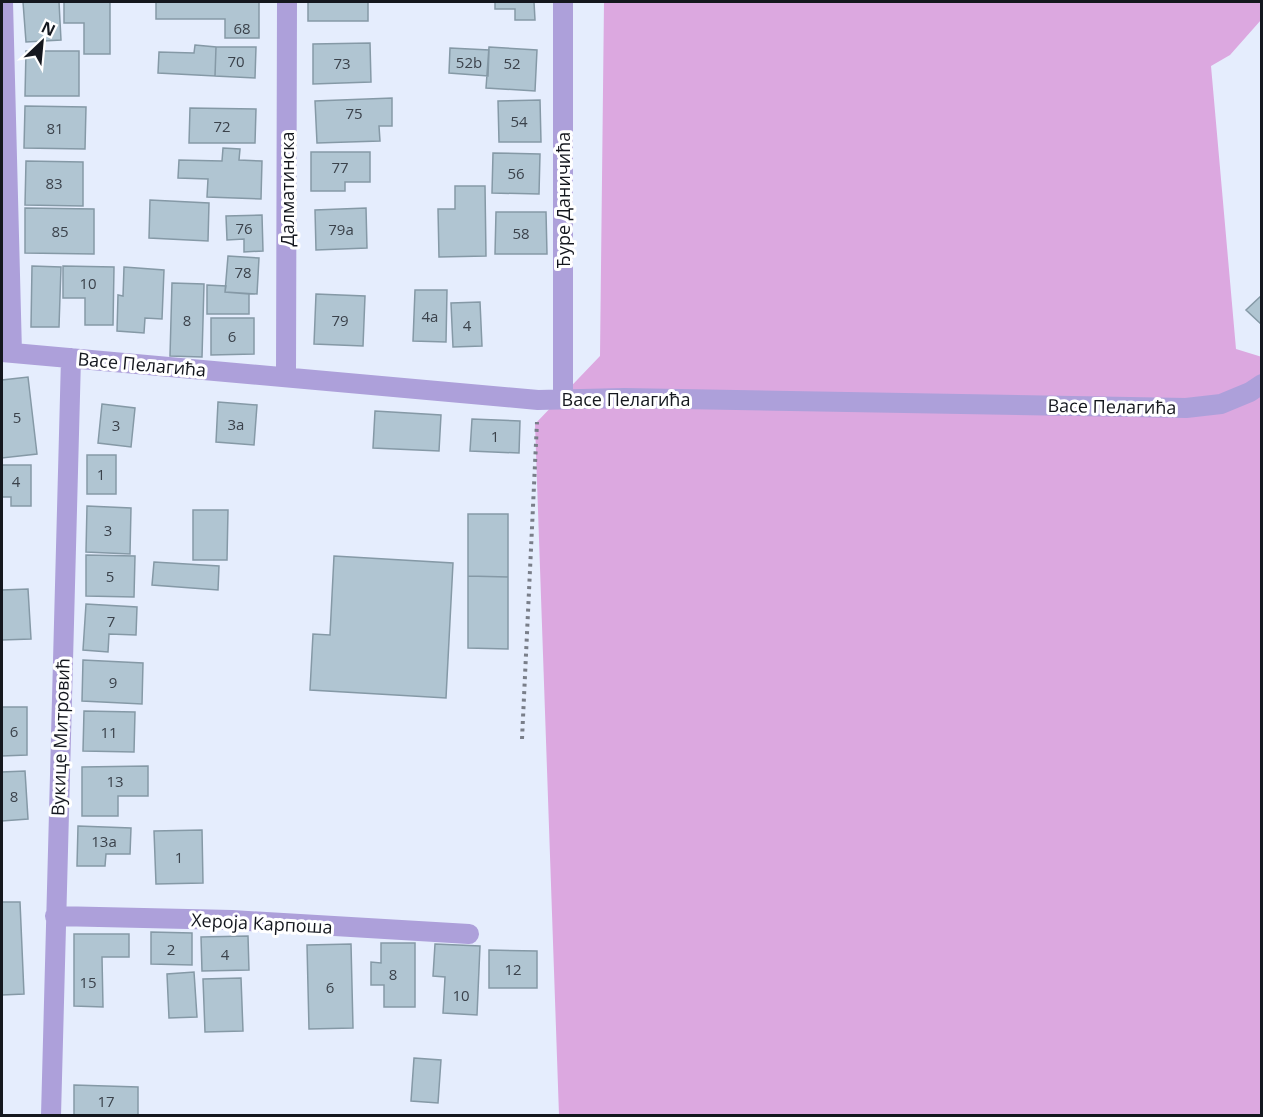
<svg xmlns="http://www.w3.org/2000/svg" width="1263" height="1117" font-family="'Open Sans',sans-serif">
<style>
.green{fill:#dca8e0}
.building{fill:#b0c5d2;stroke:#8599a6;stroke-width:1.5}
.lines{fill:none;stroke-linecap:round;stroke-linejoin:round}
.path{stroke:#797e89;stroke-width:4;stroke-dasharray:3 4.5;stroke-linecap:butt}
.street{stroke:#ada0da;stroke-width:20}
.labels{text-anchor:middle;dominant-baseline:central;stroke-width:6;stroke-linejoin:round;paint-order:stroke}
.number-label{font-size:15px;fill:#3b424b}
.street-label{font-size:18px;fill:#14171e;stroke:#fff}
</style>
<rect width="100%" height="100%" fill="#e5edfd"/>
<path class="green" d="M 604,2 L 1261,2 L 1261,20 L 1230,55 L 1211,66 L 1236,349 L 1262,357 L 1261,1115 L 559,1115 L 535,424 L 600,356 Z"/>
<path class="building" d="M 23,2 L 59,2 L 61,40 L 26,42 Z
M 64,2 L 110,2 L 110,54 L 84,54 L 84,23 L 64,23 Z
M 156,2 L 259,2 L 259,38 L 225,38 L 225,19 L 156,19 Z
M 308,2 L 368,2 L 368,21 L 308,21 Z
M 495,2 L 534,2 L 535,20 L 515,20 L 515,9 L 495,9 Z
M 370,43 L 371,82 L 313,84 L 313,44 Z
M 195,45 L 216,47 L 215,76 L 158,73 L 159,52 L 194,53 Z
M 216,47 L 256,47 L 255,78 L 215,76 Z
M 489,47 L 537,50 L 535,91 L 486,88 Z
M 450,48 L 489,50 L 488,76 L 449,73 Z
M 26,51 L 79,51 L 79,96 L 25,96 Z
M 392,98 L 392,126 L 379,126 L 380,141 L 317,143 L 315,101 Z
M 540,100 L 541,142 L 499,142 L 498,101 Z
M 25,106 L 86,107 L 85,149 L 24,148 Z
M 190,108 L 256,109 L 255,143 L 189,143 Z
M 223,148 L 240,149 L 239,160 L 262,161 L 261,199 L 207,197 L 208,179 L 178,178 L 179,160 L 222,161 Z
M 311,152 L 370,152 L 370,182 L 345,182 L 345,191 L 311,191 Z
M 493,153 L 540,154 L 539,194 L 492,193 Z
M 26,161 L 83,162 L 83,206 L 25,205 Z
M 455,186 L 485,186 L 486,256 L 439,257 L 438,209 L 455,209 Z
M 150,200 L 209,203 L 208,241 L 149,238 Z
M 25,208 L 94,209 L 94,254 L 25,253 Z
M 366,208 L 367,248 L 316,250 L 315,210 Z
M 496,212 L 546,212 L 547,254 L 495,254 Z
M 262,215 L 263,251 L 244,252 L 244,239 L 227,240 L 226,216 Z
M 228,256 L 259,258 L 257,294 L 225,292 Z
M 32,266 L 61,267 L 59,327 L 31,327 Z
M 63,266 L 114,267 L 113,325 L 85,325 L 85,298 L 63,298 Z
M 124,267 L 164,270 L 162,319 L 145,318 L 144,333 L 117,331 L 118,295 L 123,296 Z
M 172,283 L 204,284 L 202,357 L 170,356 Z
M 207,285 L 226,286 L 225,292 L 249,294 L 249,314 L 207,314 Z
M 415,290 L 447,290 L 446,342 L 413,341 Z
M 316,294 L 365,296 L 363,346 L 314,344 Z
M 1262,295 L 1262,325 L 1246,310 Z
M 480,302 L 482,346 L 453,347 L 451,303 Z
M 211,318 L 254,318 L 254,354 L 211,355 Z
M 28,377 L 37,454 L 2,458 L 2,380 Z
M 218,402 L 257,405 L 254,445 L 216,442 Z
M 102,404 L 135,408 L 131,447 L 98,443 Z
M 375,411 L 441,415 L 439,451 L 373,448 Z
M 472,419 L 520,421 L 519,453 L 470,451 Z
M 87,455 L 116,455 L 116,494 L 87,494 Z
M 2,465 L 31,465 L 31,506 L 11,506 L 11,497 L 2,497 Z
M 87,506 L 131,508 L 130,554 L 86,552 Z
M 193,510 L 228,510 L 227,560 L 193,560 Z
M 468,514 L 508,514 L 508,577 L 468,576 Z
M 86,555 L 135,556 L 134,597 L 86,596 Z
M 334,556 L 453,563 L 446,698 L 310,690 L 313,634 L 330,635 Z
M 154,562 L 219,566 L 218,590 L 152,585 Z
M 468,576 L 508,577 L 508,649 L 468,648 Z
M 28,589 L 31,639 L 2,640 L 2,590 Z
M 86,604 L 137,607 L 136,635 L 109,634 L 108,652 L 83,650 Z
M 83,660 L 143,663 L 142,704 L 82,701 Z
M 2,707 L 27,707 L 27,755 L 2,756 Z
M 84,711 L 135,712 L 134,752 L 83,751 Z
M 148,766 L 148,796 L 118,796 L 118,816 L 82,816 L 82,767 Z
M 25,771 L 28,819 L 2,821 L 2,772 Z
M 78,826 L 131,828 L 130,854 L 106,854 L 105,866 L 77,866 Z
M 202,830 L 203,883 L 156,884 L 154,831 Z
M 2,902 L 20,902 L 24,994 L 2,995 Z
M 151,932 L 192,933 L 192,965 L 151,964 Z
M 74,934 L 129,934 L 129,957 L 102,957 L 103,1007 L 74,1006 Z
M 248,936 L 249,970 L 202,971 L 201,937 Z
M 381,943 L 415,943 L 415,1007 L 384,1007 L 384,985 L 371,985 L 371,962 L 381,963 Z
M 351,944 L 353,1028 L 309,1029 L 307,945 Z
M 435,944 L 480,946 L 477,1015 L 443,1013 L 445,977 L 433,976 Z
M 489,950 L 537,951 L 537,988 L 489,988 Z
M 194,972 L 197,1017 L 169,1018 L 167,974 Z
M 241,978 L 243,1031 L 205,1032 L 203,979 Z
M 414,1058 L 441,1060 L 438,1103 L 411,1101 Z
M 74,1085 L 138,1087 L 138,1116 L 74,1116 Z"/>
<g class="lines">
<path class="path" d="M 522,739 L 537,422"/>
<path class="street" d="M 3,2 L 12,353
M 563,2 L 563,399
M 2,352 L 538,400 L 624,398 L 1186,408 L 1221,404 L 1250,392 L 1262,384
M 286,376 L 287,2
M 55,916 L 232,920 L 469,934
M 51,1116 L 71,358"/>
</g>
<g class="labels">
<g class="number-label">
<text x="242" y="28">68</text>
<text x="236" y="61">70</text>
<text x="469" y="62">52b</text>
<text x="342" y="63">73</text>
<text x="512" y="63">52</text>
<text x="354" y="113">75</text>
<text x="519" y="121">54</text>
<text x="222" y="126">72</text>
<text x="55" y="128">81</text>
<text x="340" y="167">77</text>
<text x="516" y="173">56</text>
<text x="54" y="183">83</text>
<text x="244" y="228">76</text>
<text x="341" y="229">79a</text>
<text x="60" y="231">85</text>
<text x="521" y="233">58</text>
<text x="243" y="272">78</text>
<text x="88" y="283">10</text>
<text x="430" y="316">4a</text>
<text x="187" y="320">8</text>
<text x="340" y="320">79</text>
<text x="467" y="325">4</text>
<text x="232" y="336">6</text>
<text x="17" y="417">5</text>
<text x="236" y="424">3a</text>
<text x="116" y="425">3</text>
<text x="495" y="436">1</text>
<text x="101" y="474">1</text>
<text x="16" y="481">4</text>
<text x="108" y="530">3</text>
<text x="110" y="576">5</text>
<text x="111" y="621">7</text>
<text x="113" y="682">9</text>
<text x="14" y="731">6</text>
<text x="109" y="732">11</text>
<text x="115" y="781">13</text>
<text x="14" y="796">8</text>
<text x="104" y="841">13a</text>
<text x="179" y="857">1</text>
<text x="171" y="949">2</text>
<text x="225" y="954">4</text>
<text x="513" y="969">12</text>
<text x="393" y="974">8</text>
<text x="88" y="982">15</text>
<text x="330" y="987">6</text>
<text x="461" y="995">10</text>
<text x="106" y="1101">17</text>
</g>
<g class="street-label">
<text transform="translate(287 189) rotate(-90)">Далматинска</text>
<text transform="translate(563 200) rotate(-90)">Ђуре Даничића</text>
<text transform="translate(142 364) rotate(5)">Васе Пелагића</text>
<text x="626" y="399">Васе Пелагића</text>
<text transform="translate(1112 406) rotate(1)">Васе Пелагића</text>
<text transform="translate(60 737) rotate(-88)">Вукице Митровић</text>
<text transform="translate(262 923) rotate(3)">Хероја Карпоша</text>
</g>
</g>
<rect width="1263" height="1117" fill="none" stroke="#14171e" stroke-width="6"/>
<g transform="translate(42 42) rotate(26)" stroke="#ffffff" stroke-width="4.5" paint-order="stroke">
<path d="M0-4.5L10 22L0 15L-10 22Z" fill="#14171e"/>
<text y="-9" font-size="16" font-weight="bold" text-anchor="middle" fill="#14171e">N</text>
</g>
</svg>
